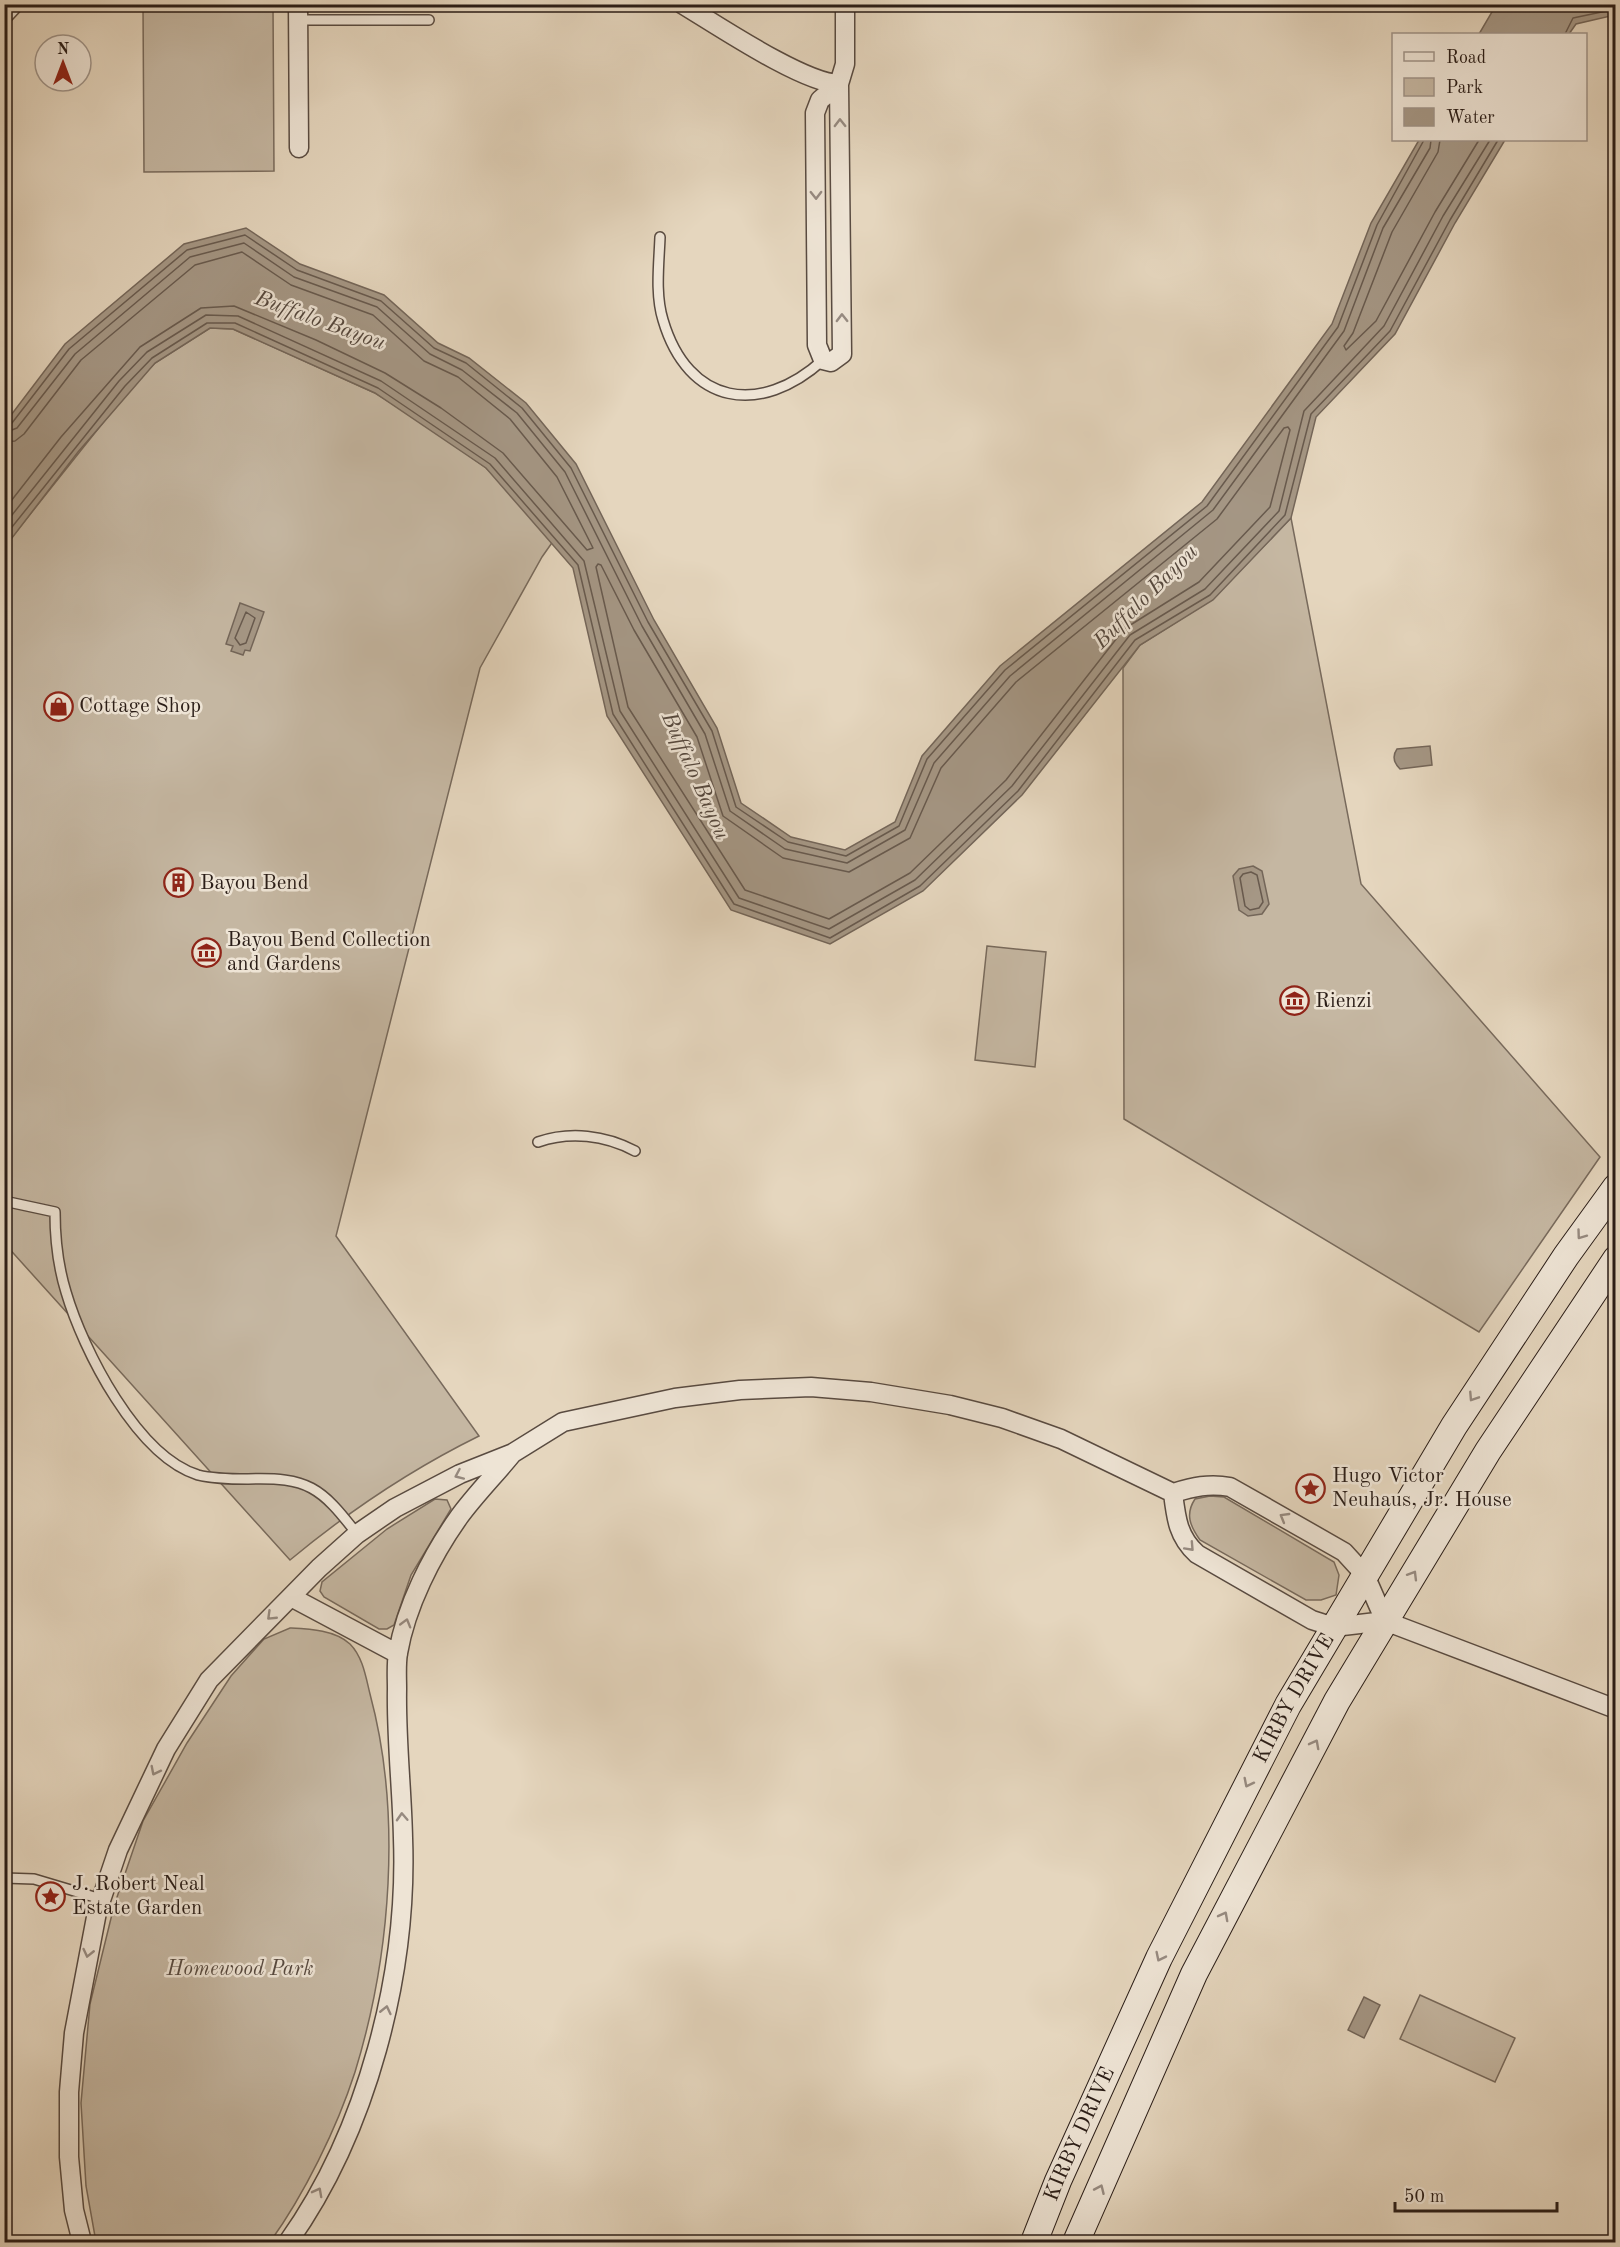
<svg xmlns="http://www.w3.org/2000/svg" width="1620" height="2247" font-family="'Old Standard TT',serif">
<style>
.green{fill:#c5b7a2;stroke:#786a5c;stroke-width:1.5}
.water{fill:#a59785;stroke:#746659;stroke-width:1.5}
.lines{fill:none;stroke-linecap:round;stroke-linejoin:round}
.shore{stroke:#685a4e;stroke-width:1.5}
.service-casing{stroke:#594b41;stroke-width:12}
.minor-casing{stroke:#594b41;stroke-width:21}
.secondary-casing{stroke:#2a1d17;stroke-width:28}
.service{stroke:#eee4d5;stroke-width:9}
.minor{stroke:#eee4d5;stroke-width:18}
.secondary{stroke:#eee4d5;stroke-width:26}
.oneway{stroke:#968a80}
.labels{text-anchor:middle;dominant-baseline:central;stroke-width:5;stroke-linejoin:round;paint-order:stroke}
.poi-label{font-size:21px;fill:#2a1d17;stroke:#eee4d5;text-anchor:start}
.street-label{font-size:21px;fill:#2a1d17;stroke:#eee4d5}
.park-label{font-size:21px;font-style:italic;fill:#584b41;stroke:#eee4d5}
.water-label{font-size:22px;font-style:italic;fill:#55483e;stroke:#eee4d5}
</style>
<rect width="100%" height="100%" fill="#e5d6be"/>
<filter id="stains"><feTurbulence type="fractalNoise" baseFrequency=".00333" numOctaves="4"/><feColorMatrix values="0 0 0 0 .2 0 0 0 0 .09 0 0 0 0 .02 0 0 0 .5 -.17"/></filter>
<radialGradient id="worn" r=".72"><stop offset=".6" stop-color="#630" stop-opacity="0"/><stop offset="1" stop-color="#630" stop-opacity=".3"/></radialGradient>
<path class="green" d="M 143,5 L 273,5 L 274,171 L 144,172 Z
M 210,328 L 233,329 L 375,393 L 428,426 L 486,468 L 556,537 L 542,557 L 480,668 L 336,1236 L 479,1436 C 410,1470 349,1511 290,1560 L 5,1244 L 4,547 L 129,390 L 155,363 Z
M 1291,518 L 1361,884 L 1600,1157 L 1479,1332 L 1124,1119 L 1123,668 L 1140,645 L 1213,599 Z
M 987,946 L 1046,952 L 1035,1067 L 975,1060 Z
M 1210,1496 L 1224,1497 L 1334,1562 L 1339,1575 L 1336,1595 L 1321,1600 L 1306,1600 L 1200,1540 C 1190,1526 1185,1514 1195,1499 Z
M 435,1499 L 447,1500 L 451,1509 L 411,1575 L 394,1625 L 387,1629 L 379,1629 L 324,1597 L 320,1591 L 322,1582 L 387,1529 Z
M 290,1628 C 310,1629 335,1630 350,1644 C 363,1657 366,1678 370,1694 C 402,1813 391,1955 355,2072 C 337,2128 304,2195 270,2242 L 96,2242 L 86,2186 L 81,2103 L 90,2004 L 114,1906 L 143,1821 L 187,1743 L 231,1676 L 264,1639 Z
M 1420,1995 L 1515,2038 L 1495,2082 L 1400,2039 Z"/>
<path class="water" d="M 1496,5 L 1615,5 L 1615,15 L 1576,24 L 1569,34 L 1479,34 Z
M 1419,140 L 1505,140 L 1455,223 L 1395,334 L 1316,417 L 1291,518 L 1213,600 L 1140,645 L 1022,795 L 923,891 L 830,944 L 731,910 L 607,716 L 573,568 L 486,468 L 375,393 L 233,329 L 210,328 L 155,363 L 78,452 L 5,547 L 5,423 L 65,344 L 184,244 L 246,228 L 300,264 L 384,295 L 438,343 L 469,358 L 526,403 L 576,464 L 654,620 L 717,728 L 741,803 L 791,837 L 845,850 L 895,822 L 922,756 L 1000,666 L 1202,502 L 1332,324 L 1371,223 Z
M 240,603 L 264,612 L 250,651 L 245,650 L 243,655 L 231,651 L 233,646 L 226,644 Z
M 1430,746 L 1432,765 L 1400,769 C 1394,763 1392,756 1397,749 Z
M 1253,866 L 1262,871 L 1269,904 L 1262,914 L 1248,916 L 1239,910 L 1233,876 L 1239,869 Z
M 1364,1997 L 1380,2005 L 1364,2038 L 1348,2030 Z"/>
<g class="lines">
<path class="shore" d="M 1565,34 L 1573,18 L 1616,9
M 1440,140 L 1438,152 L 1392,232 L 1353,333 L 1344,346 L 1346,350 L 1376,321 L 1435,212 L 1479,140
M 4,426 L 12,423 L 69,349 L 187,250 L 245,235 L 297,270 L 381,301 L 434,348 L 466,363 L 522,408 L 571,468 L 648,622 L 712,731 L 736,807 L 788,842 L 846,856 L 899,826 L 927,759 L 1005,670 L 1207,506 L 1338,327 L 1377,225 L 1424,140
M 1288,427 L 1290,430 L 1270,507 L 1199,582 L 1124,629 L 1006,780 L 910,873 L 829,919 L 745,890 L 628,707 L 596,567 L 598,564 L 601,565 L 634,630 L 697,737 L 723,816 L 783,858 L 849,872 L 910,838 L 941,768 L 1016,682 L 1217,519 L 1284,428 Z
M 4,433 L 17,428 L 75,354 L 190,257 L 244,243 L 294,277 L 377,307 L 430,354 L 462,370 L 517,413 L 565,472 L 642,626 L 705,734 L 730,811 L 785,849 L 847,863 L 905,830 L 934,763 L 1010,676 L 1213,510 L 1344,331 L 1383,228 L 1430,148 L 1431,140
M 4,442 L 15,441 L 24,434 L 81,360 L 195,265 L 242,252 L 291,285 L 373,315 L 424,361 L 458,377 L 510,419 L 557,477 L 593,548 L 587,550 L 503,453 L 441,408 L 385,373 L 316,340 L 234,306 L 201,308 L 140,347 L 61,437 L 4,510
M 4,525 L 119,381 L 147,352 L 206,315 L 238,316 L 381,381 L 495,458 L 584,561 L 620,711 L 739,898 L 829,929 L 915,880 L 1012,786 L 1130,635 L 1205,589 L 1279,511 L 1304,411 L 1384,326 L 1443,216 L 1490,140
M 4,537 L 125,386 L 152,358 L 207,323 L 235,323 L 378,388 L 490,464 L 578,565 L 613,714 L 734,904 L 830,938 L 920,886 L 1018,791 L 1135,640 L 1210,595 L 1285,515 L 1311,414 L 1390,331 L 1450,220 L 1498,140
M 246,612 L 255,618 L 246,643 L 240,645 L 235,638 Z
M 1251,872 L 1257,875 L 1263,902 L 1259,908 L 1250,910 L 1245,906 L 1240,878 L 1243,874 Z"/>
<defs>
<path id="service" d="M 298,20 L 429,20
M 4,21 L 20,4
M 660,237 C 659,264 655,294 663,320 C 688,405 760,417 823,360
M 538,1142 C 570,1131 605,1135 635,1151
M 4,1201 L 55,1212 C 55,1239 58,1266 66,1292 C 83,1350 137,1456 198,1475 C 214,1479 231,1479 248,1479 C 308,1477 321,1487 357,1534
M 4,1878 L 34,1879 L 101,1899"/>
<path id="minor" d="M 298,4 L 299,148
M 682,4 C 717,25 803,83 839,84
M 839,84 L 820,100 L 815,113 L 817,345 L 823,360 L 831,362 L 842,354 L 839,84 L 845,64 L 845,4
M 1173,1493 C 1176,1518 1178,1537 1197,1554 L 1312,1620 L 1334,1627 L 1385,1621 L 1616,1709
M 291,1597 L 398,1654
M 82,2242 L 74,2210 L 69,2157 L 69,2092 L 74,2033 L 97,1912 L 118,1850 L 166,1749 L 209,1680 L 319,1568 L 357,1534 L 395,1508 L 460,1474 L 513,1453 L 563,1422 L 675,1398 L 740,1390 L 811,1387 L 871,1392 L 950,1405 L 1002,1418 L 1061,1439 L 1173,1493 C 1193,1487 1209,1483 1230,1487 L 1344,1552 L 1365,1575 L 1385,1621
M 288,2242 C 367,2131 408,1974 403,1838 C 402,1789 396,1739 397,1689 C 397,1677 396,1664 398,1653 C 406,1606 432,1555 459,1517 C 475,1495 495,1475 512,1454"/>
<g id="secondary">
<path id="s1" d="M 1034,2242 L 1058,2181 L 1159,1958 L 1288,1705 L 1454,1426 L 1566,1256 L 1616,1187"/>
<path d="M 1076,2242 L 1194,1974 L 1337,1701 L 1488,1451 L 1616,1259"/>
</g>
</defs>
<use href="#service" class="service-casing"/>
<use href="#minor" class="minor-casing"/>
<use href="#secondary" class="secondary-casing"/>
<use href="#service" class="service"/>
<use href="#minor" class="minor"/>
<use href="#secondary" class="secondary"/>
</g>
<defs><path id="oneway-chevron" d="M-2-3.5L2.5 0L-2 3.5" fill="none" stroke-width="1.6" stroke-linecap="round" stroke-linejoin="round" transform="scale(1.5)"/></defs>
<g class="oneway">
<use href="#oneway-chevron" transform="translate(840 123) rotate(-91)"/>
<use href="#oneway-chevron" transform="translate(816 195) rotate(89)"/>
<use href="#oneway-chevron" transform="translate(842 318) rotate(-91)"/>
<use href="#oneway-chevron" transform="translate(1581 1235) rotate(126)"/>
<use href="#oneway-chevron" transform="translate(1473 1397) rotate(123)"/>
<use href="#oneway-chevron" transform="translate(459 1475) rotate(156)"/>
<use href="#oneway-chevron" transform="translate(1284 1517) rotate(-150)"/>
<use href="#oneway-chevron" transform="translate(1190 1547) rotate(47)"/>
<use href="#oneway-chevron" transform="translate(1413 1575) rotate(-59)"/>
<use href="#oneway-chevron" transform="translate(271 1616) rotate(136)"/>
<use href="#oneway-chevron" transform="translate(406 1623) rotate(-74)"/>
<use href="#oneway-chevron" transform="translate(1315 1744) rotate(-62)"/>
<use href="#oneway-chevron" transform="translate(155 1771) rotate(117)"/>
<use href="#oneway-chevron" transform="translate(1248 1783) rotate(117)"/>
<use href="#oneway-chevron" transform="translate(402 1817) rotate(-93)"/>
<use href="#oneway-chevron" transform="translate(1224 1916) rotate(-62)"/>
<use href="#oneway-chevron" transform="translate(88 1953) rotate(103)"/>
<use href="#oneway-chevron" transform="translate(1160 1957) rotate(116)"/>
<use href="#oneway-chevron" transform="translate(386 2010) rotate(-77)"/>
<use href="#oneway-chevron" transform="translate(1100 2189) rotate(-66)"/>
<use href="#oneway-chevron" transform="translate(318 2192) rotate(-62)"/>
</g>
<defs>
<symbol id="shop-ring" viewBox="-11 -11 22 22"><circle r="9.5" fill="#eee4d5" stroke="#8f2418" stroke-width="1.5"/><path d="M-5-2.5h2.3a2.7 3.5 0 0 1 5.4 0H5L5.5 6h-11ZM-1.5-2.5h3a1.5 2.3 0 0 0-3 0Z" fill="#8f2418"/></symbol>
<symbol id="building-ring" viewBox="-11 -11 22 22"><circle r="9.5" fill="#eee4d5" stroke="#8f2418" stroke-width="1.5"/><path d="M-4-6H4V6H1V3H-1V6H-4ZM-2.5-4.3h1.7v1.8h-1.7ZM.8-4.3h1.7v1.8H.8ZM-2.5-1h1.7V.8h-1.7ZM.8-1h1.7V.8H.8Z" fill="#8f2418"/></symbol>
<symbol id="museum-ring" viewBox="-11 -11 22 22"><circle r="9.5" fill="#eee4d5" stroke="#8f2418" stroke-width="1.5"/><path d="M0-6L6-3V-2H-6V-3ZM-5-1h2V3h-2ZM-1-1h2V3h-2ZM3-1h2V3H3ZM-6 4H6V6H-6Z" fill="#8f2418"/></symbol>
<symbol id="sight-ring" viewBox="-11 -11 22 22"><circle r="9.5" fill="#eee4d5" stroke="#8f2418" stroke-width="1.5"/><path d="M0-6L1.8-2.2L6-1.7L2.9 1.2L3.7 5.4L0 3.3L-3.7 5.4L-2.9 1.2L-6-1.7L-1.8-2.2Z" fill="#8f2418"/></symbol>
</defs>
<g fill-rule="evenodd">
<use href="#shop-ring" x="42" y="690" width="33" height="33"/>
<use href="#building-ring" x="162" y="866" width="33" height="33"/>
<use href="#museum-ring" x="190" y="936" width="33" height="33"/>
<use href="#museum-ring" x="1278" y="984" width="33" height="33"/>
<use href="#sight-ring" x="1294" y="1472" width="33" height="33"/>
<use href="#sight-ring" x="34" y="1880" width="33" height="33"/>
</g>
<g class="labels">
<g class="poi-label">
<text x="79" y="706">Cottage Shop</text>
<text x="200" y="883">Bayou Bend</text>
<text x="227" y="940">Bayou Bend Collection<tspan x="227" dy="24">and Gardens</tspan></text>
<text x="1315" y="1001">Rienzi</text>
<text x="1332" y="1476">Hugo Victor<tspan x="1332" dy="24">Neuhaus, Jr. House</tspan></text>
<text x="72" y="1884">J. Robert Neal<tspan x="72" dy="24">Estate Garden</tspan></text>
</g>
<g class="street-label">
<text stroke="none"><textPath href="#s1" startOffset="603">KIRBY DRIVE</textPath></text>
<text stroke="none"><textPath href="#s1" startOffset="117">KIRBY DRIVE</textPath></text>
</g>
<g class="park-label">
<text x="240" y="1969">Homewood Park</text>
</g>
<g class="water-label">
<text transform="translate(320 321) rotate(20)">Buffalo Bayou</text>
<text transform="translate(1146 597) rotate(-45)">Buffalo Bayou</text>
<text transform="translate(695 776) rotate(66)">Buffalo Bayou</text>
</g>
</g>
<rect width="1620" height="2247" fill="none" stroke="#e5d6be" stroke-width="24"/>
<rect x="6" y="6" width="1608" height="2235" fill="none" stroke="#2a1d17" stroke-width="3"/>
<rect x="12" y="12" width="1596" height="2223" fill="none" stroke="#2a1d17" stroke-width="1.5"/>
<rect x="1392" y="33" width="195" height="108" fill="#eee4d5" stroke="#a09489" stroke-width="1.5"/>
<rect x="1404" y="52" width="30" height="9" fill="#eee4d5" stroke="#a09489" stroke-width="1.5"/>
<text x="1446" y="63" font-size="18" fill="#2a1d17">Road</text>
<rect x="1404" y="78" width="30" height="18" fill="#c5b7a2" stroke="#a09489" stroke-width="1.5"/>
<text x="1446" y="93" font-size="18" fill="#2a1d17">Park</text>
<rect x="1404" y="108" width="30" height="18" fill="#a59785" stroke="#a09489" stroke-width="1.5"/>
<text x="1446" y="123" font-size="18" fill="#2a1d17">Water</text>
<g transform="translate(63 63)"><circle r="28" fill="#eee4d5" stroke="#a09489" stroke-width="1.5"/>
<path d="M0-4.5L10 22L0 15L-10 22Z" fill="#8f2418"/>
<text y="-9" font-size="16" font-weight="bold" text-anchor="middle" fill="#2a1d17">N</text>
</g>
<path d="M1395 2202v9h162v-9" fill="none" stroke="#2a1d17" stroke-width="3"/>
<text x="1404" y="2202" font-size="18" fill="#2a1d17" stroke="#eee4d5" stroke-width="4.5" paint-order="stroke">50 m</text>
<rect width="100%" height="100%" filter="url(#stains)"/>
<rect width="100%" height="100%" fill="url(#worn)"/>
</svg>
